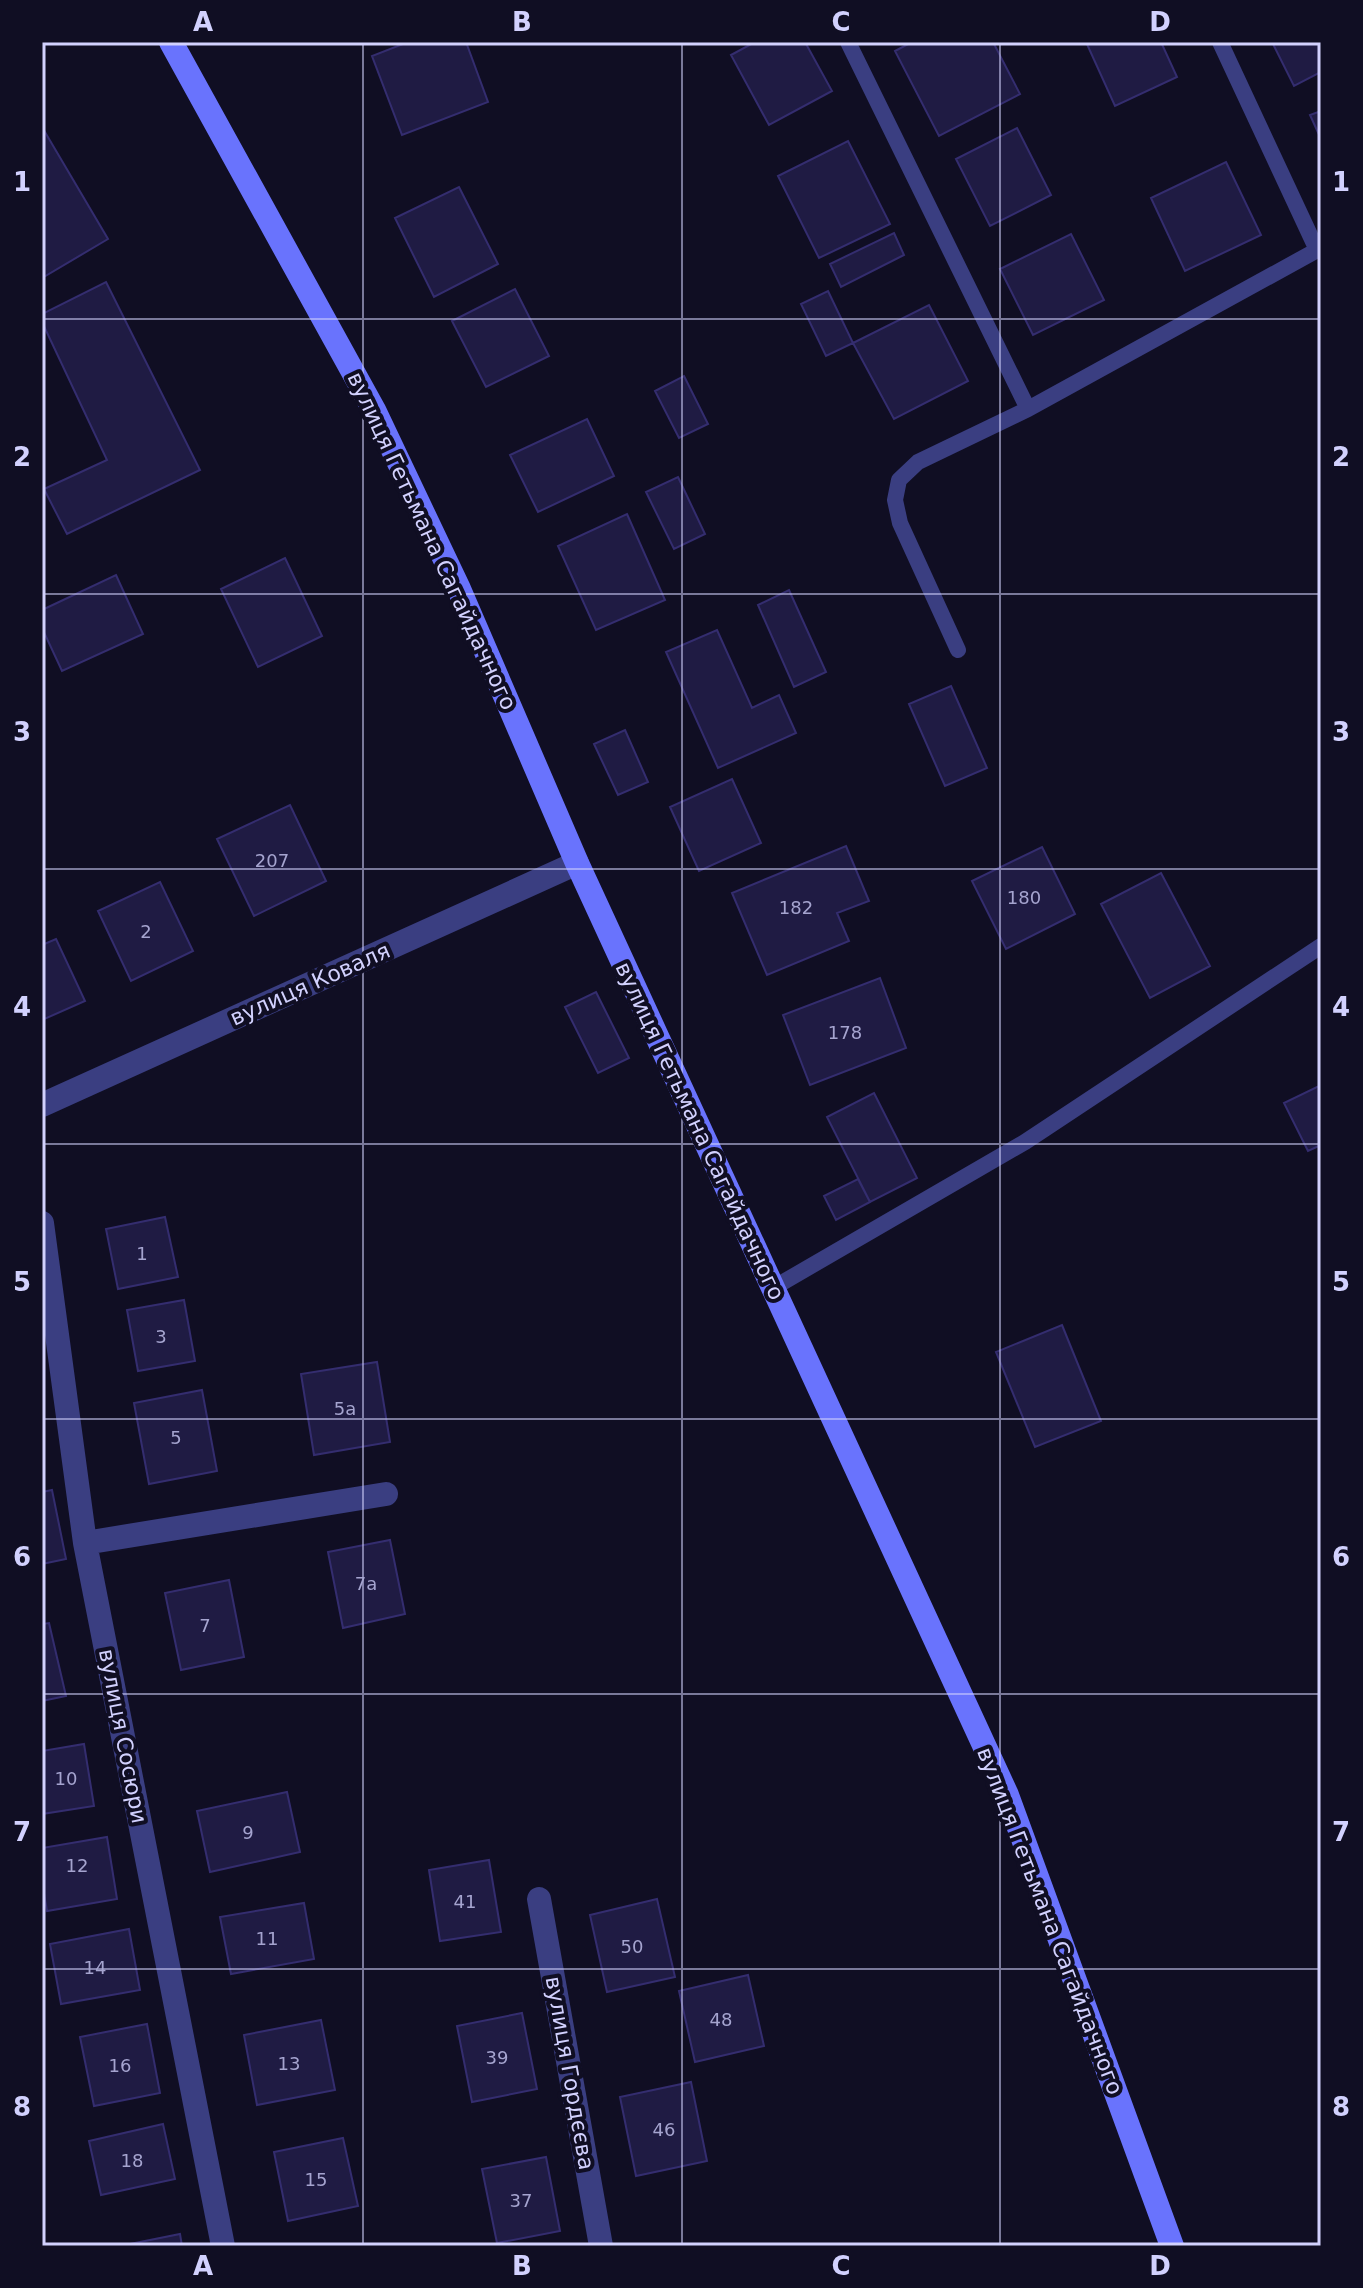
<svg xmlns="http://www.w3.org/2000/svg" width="1363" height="2288" font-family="'DejaVu Sans',sans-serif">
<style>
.building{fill:#1f1b43;stroke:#342d6f;stroke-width:2}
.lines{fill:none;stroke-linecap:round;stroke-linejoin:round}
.lane{stroke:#3a3e81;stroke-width:16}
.street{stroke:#3a3e81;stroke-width:24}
.secondary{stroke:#6973fd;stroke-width:24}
.grid{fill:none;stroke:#d2d1fe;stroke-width:2;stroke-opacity:0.55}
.labels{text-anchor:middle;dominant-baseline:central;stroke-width:8;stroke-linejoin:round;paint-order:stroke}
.number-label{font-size:18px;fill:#a5a4cf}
.street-label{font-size:22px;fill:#d2d1fe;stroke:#100e23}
.neatline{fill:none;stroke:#d2d1fe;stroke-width:3}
.grid-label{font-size:26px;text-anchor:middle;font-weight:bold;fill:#d2d1fe}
</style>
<rect width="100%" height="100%" fill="#100e23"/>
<path class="building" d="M 408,42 L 466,42 L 488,102 L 402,135 L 372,56 Z
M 755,42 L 805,42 L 832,91 L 769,125 L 731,55 Z
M 912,42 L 993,42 L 1020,94 L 939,136 L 895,51 Z
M 1086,42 L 1161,42 L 1177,77 L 1115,106 Z
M 1272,42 L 1321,42 L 1321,72 L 1294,86 Z
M 1321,111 L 1321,139 L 1310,115 Z
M 42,127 L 108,239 L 42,278 Z
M 1017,128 L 1051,195 L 990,226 L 956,159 Z
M 848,141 L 890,224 L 819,258 L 778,176 Z
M 1226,162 L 1261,235 L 1185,271 L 1151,198 Z
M 459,187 L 498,264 L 434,297 L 395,218 Z
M 894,233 L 904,255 L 841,287 L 830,264 Z
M 1071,234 L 1104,300 L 1033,335 L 1000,269 Z
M 106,282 L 200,470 L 67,534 L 44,489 L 107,460 L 42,322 L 42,314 Z
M 515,289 L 549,356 L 486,387 L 452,321 Z
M 828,291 L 853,343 L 826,356 L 801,304 Z
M 929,305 L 968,381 L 894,419 L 853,343 Z
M 684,376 L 708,424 L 679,438 L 655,391 Z
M 587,419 L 614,476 L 538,512 L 510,455 Z
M 678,477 L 705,534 L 674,549 L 646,492 Z
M 627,514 L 665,600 L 596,630 L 558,546 Z
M 285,558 L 322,636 L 258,667 L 221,589 Z
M 116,575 L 143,634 L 62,671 L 42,628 L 42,610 Z
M 789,590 L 826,672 L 794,687 L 758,605 Z
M 717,630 L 752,708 L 779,695 L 796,733 L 718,768 L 666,652 Z
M 951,686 L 987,768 L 945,786 L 909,704 Z
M 625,730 L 648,782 L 618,795 L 594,744 Z
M 732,779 L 761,843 L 699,871 L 670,807 Z
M 290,805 L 326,881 L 254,916 L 217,839 Z
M 846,846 L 869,901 L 837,913 L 849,941 L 767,975 L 732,893 Z
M 1042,847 L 1075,914 L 1006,949 L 972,881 Z
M 1161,873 L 1210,966 L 1150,998 L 1101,904 Z
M 160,882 L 193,951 L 131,981 L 98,911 Z
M 56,939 L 85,1001 L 42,1020 L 42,945 Z
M 880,978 L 906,1048 L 810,1085 L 783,1015 Z
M 596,992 L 629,1058 L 598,1073 L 565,1007 Z
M 1321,1085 L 1321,1145 L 1308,1151 L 1284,1103 Z
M 874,1093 L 917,1178 L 870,1202 L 827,1117 Z
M 858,1179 L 870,1202 L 836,1220 L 824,1196 Z
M 165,1217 L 178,1277 L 118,1289 L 106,1229 Z
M 184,1300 L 195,1361 L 138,1371 L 127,1310 Z
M 1062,1325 L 1101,1421 L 1035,1447 L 996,1352 Z
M 377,1362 L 390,1442 L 314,1455 L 301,1374 Z
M 202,1390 L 217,1471 L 149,1484 L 134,1403 Z
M 52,1490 L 66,1559 L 42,1564 L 42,1492 Z
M 390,1540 L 405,1614 L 343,1628 L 328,1552 Z
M 229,1580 L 244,1657 L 181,1670 L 165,1593 Z
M 49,1623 L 66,1696 L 42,1701 L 42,1624 Z
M 84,1744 L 94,1806 L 42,1814 L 42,1751 Z
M 287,1792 L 300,1852 L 210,1872 L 197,1811 Z
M 107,1837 L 117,1899 L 47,1911 L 42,1882 L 42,1848 Z
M 489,1860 L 501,1932 L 440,1941 L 429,1870 Z
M 657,1899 L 675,1977 L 607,1992 L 590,1915 Z
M 304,1903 L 314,1959 L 231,1974 L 220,1917 Z
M 129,1929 L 140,1990 L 61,2004 L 50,1944 Z
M 748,1975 L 764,2046 L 695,2062 L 679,1991 Z
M 522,2013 L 537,2089 L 472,2102 L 457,2026 Z
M 321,2020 L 335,2090 L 257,2105 L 244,2035 Z
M 147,2024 L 160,2093 L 94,2106 L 80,2037 Z
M 691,2082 L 707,2161 L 636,2176 L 620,2097 Z
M 163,2124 L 175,2179 L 101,2195 L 89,2141 Z
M 343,2138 L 358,2206 L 288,2221 L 274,2152 Z
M 546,2157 L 560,2231 L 497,2243 L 482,2169 Z
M 180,2234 L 182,2246 L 120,2246 Z"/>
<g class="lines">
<path class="lane" d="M 848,42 L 1028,409
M 1220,42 L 1317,250
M 958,650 L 900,523 L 895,500 L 899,480 L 918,462 L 1028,409 L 1321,248
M 773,1288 L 1025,1142 L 1321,946"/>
<path class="street" d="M 42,1105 L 577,863
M 42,1223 L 85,1543 L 223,2246
M 85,1543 L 386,1494
M 539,1899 L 601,2246"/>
<path class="secondary" d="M 171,42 L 374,410 L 459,589 L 577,863 L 1007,1795 L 1172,2246"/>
</g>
<path class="grid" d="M 363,42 L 363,2246M 682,42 L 682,2246M 1000,42 L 1000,2246M 42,319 L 1321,319M 42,594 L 1321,594M 42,869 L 1321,869M 42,1144 L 1321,1144M 42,1419 L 1321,1419M 42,1694 L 1321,1694M 42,1969 L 1321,1969"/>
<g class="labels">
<g class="number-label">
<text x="272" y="860">207</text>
<text x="1024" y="897">180</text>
<text x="796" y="907">182</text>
<text x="146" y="931">2</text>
<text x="845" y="1032">178</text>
<text x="142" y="1253">1</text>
<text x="161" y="1336">3</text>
<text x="345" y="1408">5а</text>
<text x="176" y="1437">5</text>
<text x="366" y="1583">7а</text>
<text x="205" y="1625">7</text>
<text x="66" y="1778">10</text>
<text x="248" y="1832">9</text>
<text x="77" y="1865">12</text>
<text x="465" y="1901">41</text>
<text x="267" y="1938">11</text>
<text x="632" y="1946">50</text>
<text x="95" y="1967">14</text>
<text x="721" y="2019">48</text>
<text x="497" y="2057">39</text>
<text x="289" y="2063">13</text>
<text x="120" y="2065">16</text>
<text x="664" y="2129">46</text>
<text x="132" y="2160">18</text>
<text x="316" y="2179">15</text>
<text x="521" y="2200">37</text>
</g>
<g class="street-label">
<text transform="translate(432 541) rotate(65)">вулиця Гетьмана Сагайдачного</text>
<text transform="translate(310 984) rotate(-24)">вулиця Коваля</text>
<text transform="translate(700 1131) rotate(65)">вулиця Гетьмана Сагайдачного</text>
<text transform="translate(123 1736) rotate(79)">вулиця Сосюри</text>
<text transform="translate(1050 1921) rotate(69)">вулиця Гетьмана Сагайдачного</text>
<text transform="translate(570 2073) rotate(80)">вулиця Гордєєва</text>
</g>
</g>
<rect width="1363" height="2288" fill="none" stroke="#100e23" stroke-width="88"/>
<rect x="44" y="44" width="1275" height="2200" class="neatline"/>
<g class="grid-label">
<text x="203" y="31">A</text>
<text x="522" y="31">B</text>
<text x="841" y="31">C</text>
<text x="1160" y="31">D</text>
<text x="22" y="191">1</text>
<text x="1341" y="191">1</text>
<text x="22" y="466">2</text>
<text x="1341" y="466">2</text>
<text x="22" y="741">3</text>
<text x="1341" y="741">3</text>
<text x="22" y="1016">4</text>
<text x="1341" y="1016">4</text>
<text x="22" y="1291">5</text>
<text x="1341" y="1291">5</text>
<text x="22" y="1566">6</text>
<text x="1341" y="1566">6</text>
<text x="22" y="1841">7</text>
<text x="1341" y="1841">7</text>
<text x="22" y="2116">8</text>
<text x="1341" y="2116">8</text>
<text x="203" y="2275">A</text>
<text x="522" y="2275">B</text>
<text x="841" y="2275">C</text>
<text x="1160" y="2275">D</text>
</g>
</svg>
